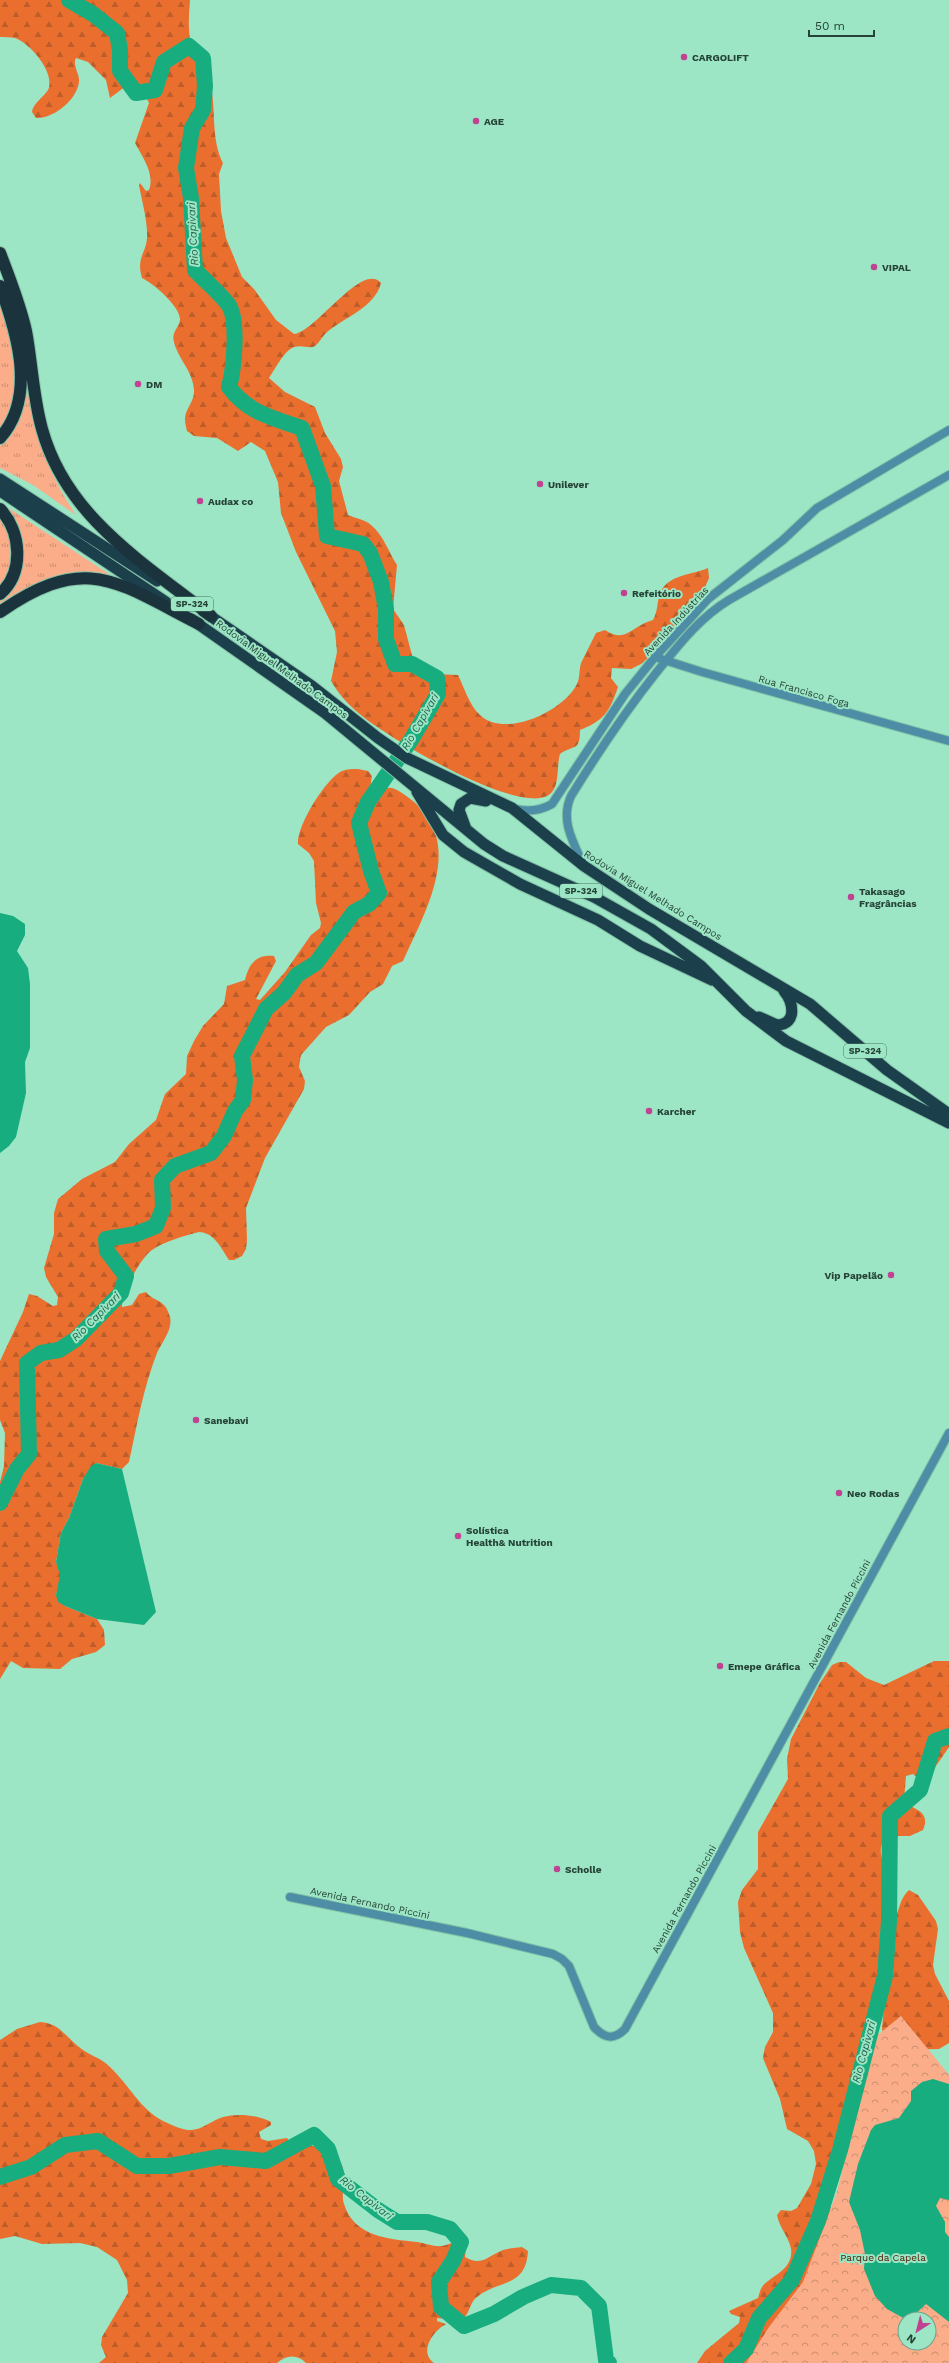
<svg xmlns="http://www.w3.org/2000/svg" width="949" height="2363" font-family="'Work Sans',sans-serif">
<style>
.grass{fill:url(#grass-tufts)}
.forest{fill:url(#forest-firs)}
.park{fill:url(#park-crowns);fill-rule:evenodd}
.water{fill:#18ad7f}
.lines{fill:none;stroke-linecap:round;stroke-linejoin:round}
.river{stroke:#18ad7f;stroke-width:16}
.minor-casing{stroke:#82c1a6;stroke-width:10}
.tertiary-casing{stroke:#82c1a6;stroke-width:10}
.trunk-casing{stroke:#82c1a6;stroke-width:13}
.motorway-casing{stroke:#82c1a6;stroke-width:14}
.minor{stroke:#4d8ea6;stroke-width:8}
.tertiary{stroke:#4d8ea6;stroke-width:8}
.trunk{stroke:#1c3f4c;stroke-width:11}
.motorway{stroke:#1b333c;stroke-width:12}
.poi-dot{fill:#c04393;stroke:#9ce5c5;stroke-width:1.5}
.labels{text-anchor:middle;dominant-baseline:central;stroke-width:4;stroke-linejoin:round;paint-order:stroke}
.shield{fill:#9ce5c5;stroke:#497461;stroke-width:1}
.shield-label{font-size:9px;font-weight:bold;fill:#254336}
.poi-label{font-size:10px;font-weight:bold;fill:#254336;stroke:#9ce5c5;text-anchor:start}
.street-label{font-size:10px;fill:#254336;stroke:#9ce5c5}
.park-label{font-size:10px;fill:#522209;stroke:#9ce5c5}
.water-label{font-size:11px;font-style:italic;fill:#21654c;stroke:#9ce5c5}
</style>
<defs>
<pattern id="grass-tufts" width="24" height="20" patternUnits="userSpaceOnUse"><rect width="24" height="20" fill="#fbac89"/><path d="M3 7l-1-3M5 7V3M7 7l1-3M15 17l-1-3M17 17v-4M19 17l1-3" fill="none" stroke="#cb8e71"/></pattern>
<pattern id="forest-firs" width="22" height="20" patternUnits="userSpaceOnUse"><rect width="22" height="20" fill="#ea6f2f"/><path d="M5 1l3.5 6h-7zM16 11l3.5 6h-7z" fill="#bd5d29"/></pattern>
<pattern id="park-crowns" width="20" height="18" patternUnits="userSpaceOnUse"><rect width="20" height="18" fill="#fbac89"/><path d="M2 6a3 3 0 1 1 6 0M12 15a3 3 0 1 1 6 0" fill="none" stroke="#cb8e71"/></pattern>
</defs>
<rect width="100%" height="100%" fill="#9ce5c5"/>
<path class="grass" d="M 0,301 L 9,331 L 15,376 L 12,409 L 0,431 Z
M 24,348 C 33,417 36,455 76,515 L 33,485 L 0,468 L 0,443 L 8,433 Z
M 7,507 L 109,574 L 109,576 C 60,568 41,582 0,606 L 0,599 L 19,573 Z
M 0,516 C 14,541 16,561 0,587 Z"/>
<path class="forest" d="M 0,0 L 190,0 C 189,15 187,35 193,49 C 199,63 208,72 211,87 C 216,112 211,140 223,163 L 219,174 L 221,211 L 226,238 L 242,277 L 254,289 L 276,320 L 294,334 C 315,333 362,261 381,283 C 375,308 342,318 325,334 C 322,337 319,343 315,346 C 309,350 298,342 289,350 C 281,357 275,369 269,378 L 285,392 L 315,407 L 325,433 L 341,459 L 343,467 L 339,481 L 348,515 C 355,518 366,520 371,525 C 384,536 388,551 397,565 L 393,609 L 404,625 L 413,659 L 421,667 L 434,674 L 458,675 C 464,687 469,705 480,715 C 505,739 564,711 577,684 C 580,678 579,670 581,663 C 586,653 591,643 596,633 L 605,630 C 626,644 631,626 653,620 C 658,611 657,602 660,593 C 668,574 693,575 708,568 L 709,578 L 703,592 L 649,657 L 641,664 L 631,669 L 612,668 L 611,678 L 618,687 C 610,711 604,721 580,730 C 580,752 574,744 560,754 C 556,767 561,789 547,796 C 513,813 384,736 356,711 C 346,702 338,693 331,681 L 337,652 L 335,631 L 296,552 L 281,513 L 278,482 L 265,451 L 251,442 L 238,451 L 217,438 L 194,436 L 187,431 C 186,427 185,423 185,419 C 185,409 195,401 194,390 C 193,371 178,359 174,342 C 171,332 179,328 180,320 C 181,307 153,283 142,278 C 136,257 146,254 147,238 C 148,222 142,202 139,185 L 140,183 L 146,191 L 149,190 C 155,174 143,158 135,143 L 149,103 L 143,90 L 126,86 L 110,98 L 106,80 L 88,62 L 76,58 C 72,65 80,74 79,82 C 77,100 53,119 36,118 L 32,112 C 33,103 43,98 48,90 C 56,73 30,43 15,38 C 11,37 4,37 0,37 Z
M 358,769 L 368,771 L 372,776 L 368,800 C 387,785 389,783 409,798 C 467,841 426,910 403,961 L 392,966 L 383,984 L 370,992 L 349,1015 L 326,1027 L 301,1055 L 299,1067 L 305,1081 L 304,1089 L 265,1158 L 246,1208 L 247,1240 L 246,1249 L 242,1256 L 234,1260 L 229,1260 C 221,1248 215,1233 199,1232 C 184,1236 165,1241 152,1250 C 141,1257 121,1294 122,1307 L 132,1305 L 139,1294 L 146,1292 C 155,1303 165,1298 170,1317 C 173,1329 162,1342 157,1353 C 143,1389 137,1425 129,1462 L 122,1469 L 96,1463 L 83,1479 L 69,1518 L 61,1533 L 56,1562 L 61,1575 L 56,1595 L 65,1606 L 97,1619 L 104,1630 L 105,1645 L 96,1652 L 72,1659 L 60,1669 L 23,1668 L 11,1661 L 0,1679 L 0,1482 L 4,1466 L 5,1433 L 0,1420 L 0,1361 L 23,1312 L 29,1294 L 37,1296 L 53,1306 L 57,1305 L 58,1297 L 46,1277 L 44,1268 L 54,1234 L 54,1213 L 58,1199 L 82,1179 L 115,1162 L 129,1144 L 156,1120 L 165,1094 L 186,1074 L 187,1056 L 194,1041 L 203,1026 L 224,1004 L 227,986 L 245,980 C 249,964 256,954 274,956 L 276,961 L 256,999 L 260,1000 L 285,972 L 311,935 L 320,928 L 321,923 L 316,903 L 314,861 L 309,853 L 298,844 C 296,827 326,778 342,771 C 347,769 353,769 358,769 Z
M 934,1661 L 949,1661 L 949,1747 L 925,1782 L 922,1782 L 913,1774 L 906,1776 L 904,1800 C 910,1810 932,1809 923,1830 L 910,1836 L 888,1836 C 871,1851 889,1869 891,1887 C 892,1900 891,1912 891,1925 C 900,1914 898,1900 909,1890 L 918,1895 L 936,1921 L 938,1929 L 933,1965 L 935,1974 L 949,2001 L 949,2043 L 939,2049 L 900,2050 L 884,2040 L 882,2028 L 885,1997 L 853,2089 L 845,2133 L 832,2180 L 830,2215 L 793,2363 L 697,2363 L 705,2351 L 739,2323 L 740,2317 L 731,2314 L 729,2311 L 758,2298 C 759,2295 760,2290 762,2287 C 770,2276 794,2270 791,2249 C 790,2239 779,2227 777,2215 L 781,2210 L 791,2211 L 797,2208 L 811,2184 L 816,2164 L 814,2151 L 808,2141 L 787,2129 L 780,2099 L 763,2058 L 765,2047 L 773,2032 L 773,2013 L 744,1948 L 740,1932 L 738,1902 L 742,1890 L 758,1869 L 758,1832 L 788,1779 L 787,1759 L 791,1739 L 820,1683 L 832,1665 L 839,1662 L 846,1662 L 866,1678 L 884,1685 Z
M 40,2022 C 59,2023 65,2036 79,2047 C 88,2055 102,2058 110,2067 C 129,2085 140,2109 163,2121 C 170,2124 182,2130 189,2130 C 201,2131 212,2120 223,2117 C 238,2113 257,2115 271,2122 L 271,2125 L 259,2132 L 261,2139 L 268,2141 L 287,2138 L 289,2141 C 305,2143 330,2149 340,2162 C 348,2172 340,2192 344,2204 C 354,2237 389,2239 417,2242 C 425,2243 434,2247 442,2246 C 451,2245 458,2238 467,2236 L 465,2257 C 481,2267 488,2256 503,2250 C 509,2248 516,2248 522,2247 L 528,2251 C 526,2288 499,2279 477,2297 C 470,2302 470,2312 464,2318 L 456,2320 L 437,2318 L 437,2321 L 446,2324 C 434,2330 418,2352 434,2363 L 306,2363 C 297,2354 286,2355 277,2363 L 99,2363 L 106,2357 L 101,2345 L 102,2337 L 128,2293 L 127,2280 L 117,2260 L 97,2247 L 80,2243 L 42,2244 L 15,2236 L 0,2239 L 0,2040 L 17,2029 Z"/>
<path class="park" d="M 901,2016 L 949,2075 L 949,2363 L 746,2363 L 769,2327 L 803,2282 L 837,2192 L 874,2038 ZM 905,2319 L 929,2319 L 929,2343 L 905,2343 Z"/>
<path class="water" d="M 0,913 L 13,916 L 25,924 L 25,935 L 17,951 L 28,968 L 30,984 L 30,1048 L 25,1062 L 26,1093 L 16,1137 L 9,1146 L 0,1153 Z
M 96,1463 L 122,1469 L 156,1612 L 144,1625 L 97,1619 L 65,1606 L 58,1602 L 56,1595 L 60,1575 L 56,1562 L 61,1533 L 69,1518 L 83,1479 L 91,1466 Z
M 933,2079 L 949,2084 L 949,2200 L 940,2198 L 936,2206 L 945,2222 L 945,2232 L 949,2237 L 949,2322 L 926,2304 L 910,2319 L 905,2319 L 887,2309 L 875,2296 L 864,2269 L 865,2254 L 860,2230 L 849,2202 L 858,2164 L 871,2130 L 875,2125 L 899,2118 L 911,2101 L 911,2091 L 922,2082 Z"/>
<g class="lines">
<path class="river" d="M 0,1503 L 17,1469 L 29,1454 L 27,1363 L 41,1353 L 59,1350 L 76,1339 L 121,1293 L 126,1276 L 107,1251 L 106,1239 L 136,1234 L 156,1226 L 163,1208 L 162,1180 L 175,1166 L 211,1153 L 224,1136 L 235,1111 L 243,1100 L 245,1080 L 242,1056 L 266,1009 L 284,993 L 297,975 L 316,963 L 354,912 L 369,904 L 379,893 L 371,871 L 359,823 L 368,802 L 411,740 L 438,694 L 437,678 L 412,664 L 395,664 L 386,639 L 386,609 L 381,582 L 370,553 L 363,544 L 327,536 L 323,486 L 302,428 C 273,418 248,413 229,387 C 234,369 239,319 228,304 C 219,292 205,281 195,270 L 191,198 L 186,168 L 192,128 L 203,110 L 205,86 L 203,58 L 189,46 L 164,62 L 155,90 L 136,93 L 120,71 L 120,50 L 117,33 L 93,14 L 69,0
M 0,2177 L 31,2167 L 65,2145 L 98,2141 L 137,2166 L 169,2166 L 220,2157 L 266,2161 L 314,2135 L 328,2149 L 338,2179 L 378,2210 L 397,2222 L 427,2222 L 450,2229 L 461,2242 L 453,2261 L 439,2282 L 441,2307 L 464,2326 L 494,2314 L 523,2297 L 551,2285 L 581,2288 L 599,2306 L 606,2360 L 609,2363
M 731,2363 L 746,2349 L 759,2318 L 792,2280 L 818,2221 L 840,2150 L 885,1976 L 889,1921 L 890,1816 L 920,1790 L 935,1741 L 949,1736"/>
<defs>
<path id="minor" d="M 655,657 L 702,672 L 949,741
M 290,1897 L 467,1933 L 553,1954 L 562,1959 L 569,1966 L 594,2027 C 605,2039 614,2040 625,2029 L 949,1433"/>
<path id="tertiary" d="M 515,809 C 529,812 540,811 552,804 L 625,694 L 655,657 L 708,599 L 783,540 L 817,508 L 949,430
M 583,864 C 573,842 560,820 571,796 C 597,754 625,712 656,673 C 678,646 699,618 729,600 L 949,475"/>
<path id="trunk" d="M 0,479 L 157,581
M 0,491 L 166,602
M 203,611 L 312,686 L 378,738 L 407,758 L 512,808 L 584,866 L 649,909 L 810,1004 L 887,1070 L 949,1114
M 191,619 L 325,713 L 484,844 L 503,856 L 594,897 L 651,929 L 701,966 L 746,1011 L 786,1041 L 949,1123
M 417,792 L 443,835 L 464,852 L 520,884 L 598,920 L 640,946 L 712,980
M 466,829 L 459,810 L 461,804 L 470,798 L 486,801
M 759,1017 L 777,1025 C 798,1024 793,1002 784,991"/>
<path id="motorway" d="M 0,253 C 10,279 20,304 26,331 C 32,363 33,397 42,429 C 66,517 144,563 211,616
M 0,286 C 17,332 37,397 0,438
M 0,509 C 21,531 25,572 0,594
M 0,612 C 87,552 116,582 199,624"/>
</defs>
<use href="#minor" class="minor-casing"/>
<use href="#tertiary" class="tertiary-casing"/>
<use href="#trunk" class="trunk-casing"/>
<use href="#motorway" class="motorway-casing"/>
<use href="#minor" class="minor"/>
<use href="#tertiary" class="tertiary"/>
<use href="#trunk" class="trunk"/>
<use href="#motorway" class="motorway"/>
</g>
<g class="poi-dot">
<circle cx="684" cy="57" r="4"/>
<circle cx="476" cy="121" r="4"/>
<circle cx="874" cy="267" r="4"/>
<circle cx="138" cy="384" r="4"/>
<circle cx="540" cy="484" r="4"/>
<circle cx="200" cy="501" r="4"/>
<circle cx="624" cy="593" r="4"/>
<circle cx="851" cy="897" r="4"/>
<circle cx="649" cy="1111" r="4"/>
<circle cx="891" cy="1275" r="4"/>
<circle cx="196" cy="1420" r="4"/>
<circle cx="839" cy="1493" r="4"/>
<circle cx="458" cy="1536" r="4"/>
<circle cx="720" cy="1666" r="4"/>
<circle cx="557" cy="1869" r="4"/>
</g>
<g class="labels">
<g class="shield">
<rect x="171" y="597" width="42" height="14" rx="3"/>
<rect x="560" y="884" width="42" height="14" rx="3"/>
<rect x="844" y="1044" width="42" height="14" rx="3"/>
</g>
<g class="shield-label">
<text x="192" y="604">SP-324</text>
<text x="581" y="891">SP-324</text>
<text x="865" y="1051">SP-324</text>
</g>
<g class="poi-label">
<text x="692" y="57">CARGOLIFT</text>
<text x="484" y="121">AGE</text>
<text x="882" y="267">VIPAL</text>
<text x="146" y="384">DM</text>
<text x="548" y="484">Unilever</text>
<text x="208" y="501">Audax co</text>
<text x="632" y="593">Refeitório</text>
<text x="859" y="891">Takasago<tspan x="859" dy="12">Fragrâncias</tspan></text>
<text x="657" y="1111">Karcher</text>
<text x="883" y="1275" text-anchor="end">Vip Papelão</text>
<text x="204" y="1420">Sanebavi</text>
<text x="847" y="1493">Neo Rodas</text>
<text x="466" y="1530">Solística<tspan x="466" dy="12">Health&amp; Nutrition</tspan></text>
<text x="728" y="1666">Emepe Gráfica</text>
<text x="565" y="1869">Scholle</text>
</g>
<g class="street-label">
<text transform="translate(676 621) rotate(-47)">Avenida Indústrias</text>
<text transform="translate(282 669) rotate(36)">Rodovia Miguel Melhado Campos</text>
<text transform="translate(804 691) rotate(16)">Rua Francisco Foga</text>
<text transform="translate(653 895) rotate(32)">Rodovia Miguel Melhado Campos</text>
<text transform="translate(839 1614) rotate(-62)">Avenida Fernando Piccini</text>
<text transform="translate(684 1899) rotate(-61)">Avenida Fernando Piccini</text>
<text transform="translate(370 1903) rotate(12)">Avenida Fernando Piccini</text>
</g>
<g class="park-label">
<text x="883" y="2257">Parque da Capela</text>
</g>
<g class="water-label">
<text transform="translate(193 234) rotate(-93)">Rio Capivari</text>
<text transform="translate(420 722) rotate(-60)">Rio Capivari</text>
<text transform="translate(96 1317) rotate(-45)">Rio Capivari</text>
<text transform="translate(864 2052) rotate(-75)">Rio Capivari</text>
<text transform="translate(366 2198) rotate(38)">Rio Capivari</text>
</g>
</g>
<g transform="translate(917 2331) rotate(216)"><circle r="19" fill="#9ce5c5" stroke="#6ca48c"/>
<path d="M0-3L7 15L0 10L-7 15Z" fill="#c04393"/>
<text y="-6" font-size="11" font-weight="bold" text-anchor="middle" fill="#254336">N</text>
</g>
<path d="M809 30v6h65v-6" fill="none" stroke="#254336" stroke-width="2"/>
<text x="815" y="30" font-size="12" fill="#254336" stroke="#9ce5c5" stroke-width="3" paint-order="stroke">50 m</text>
</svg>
